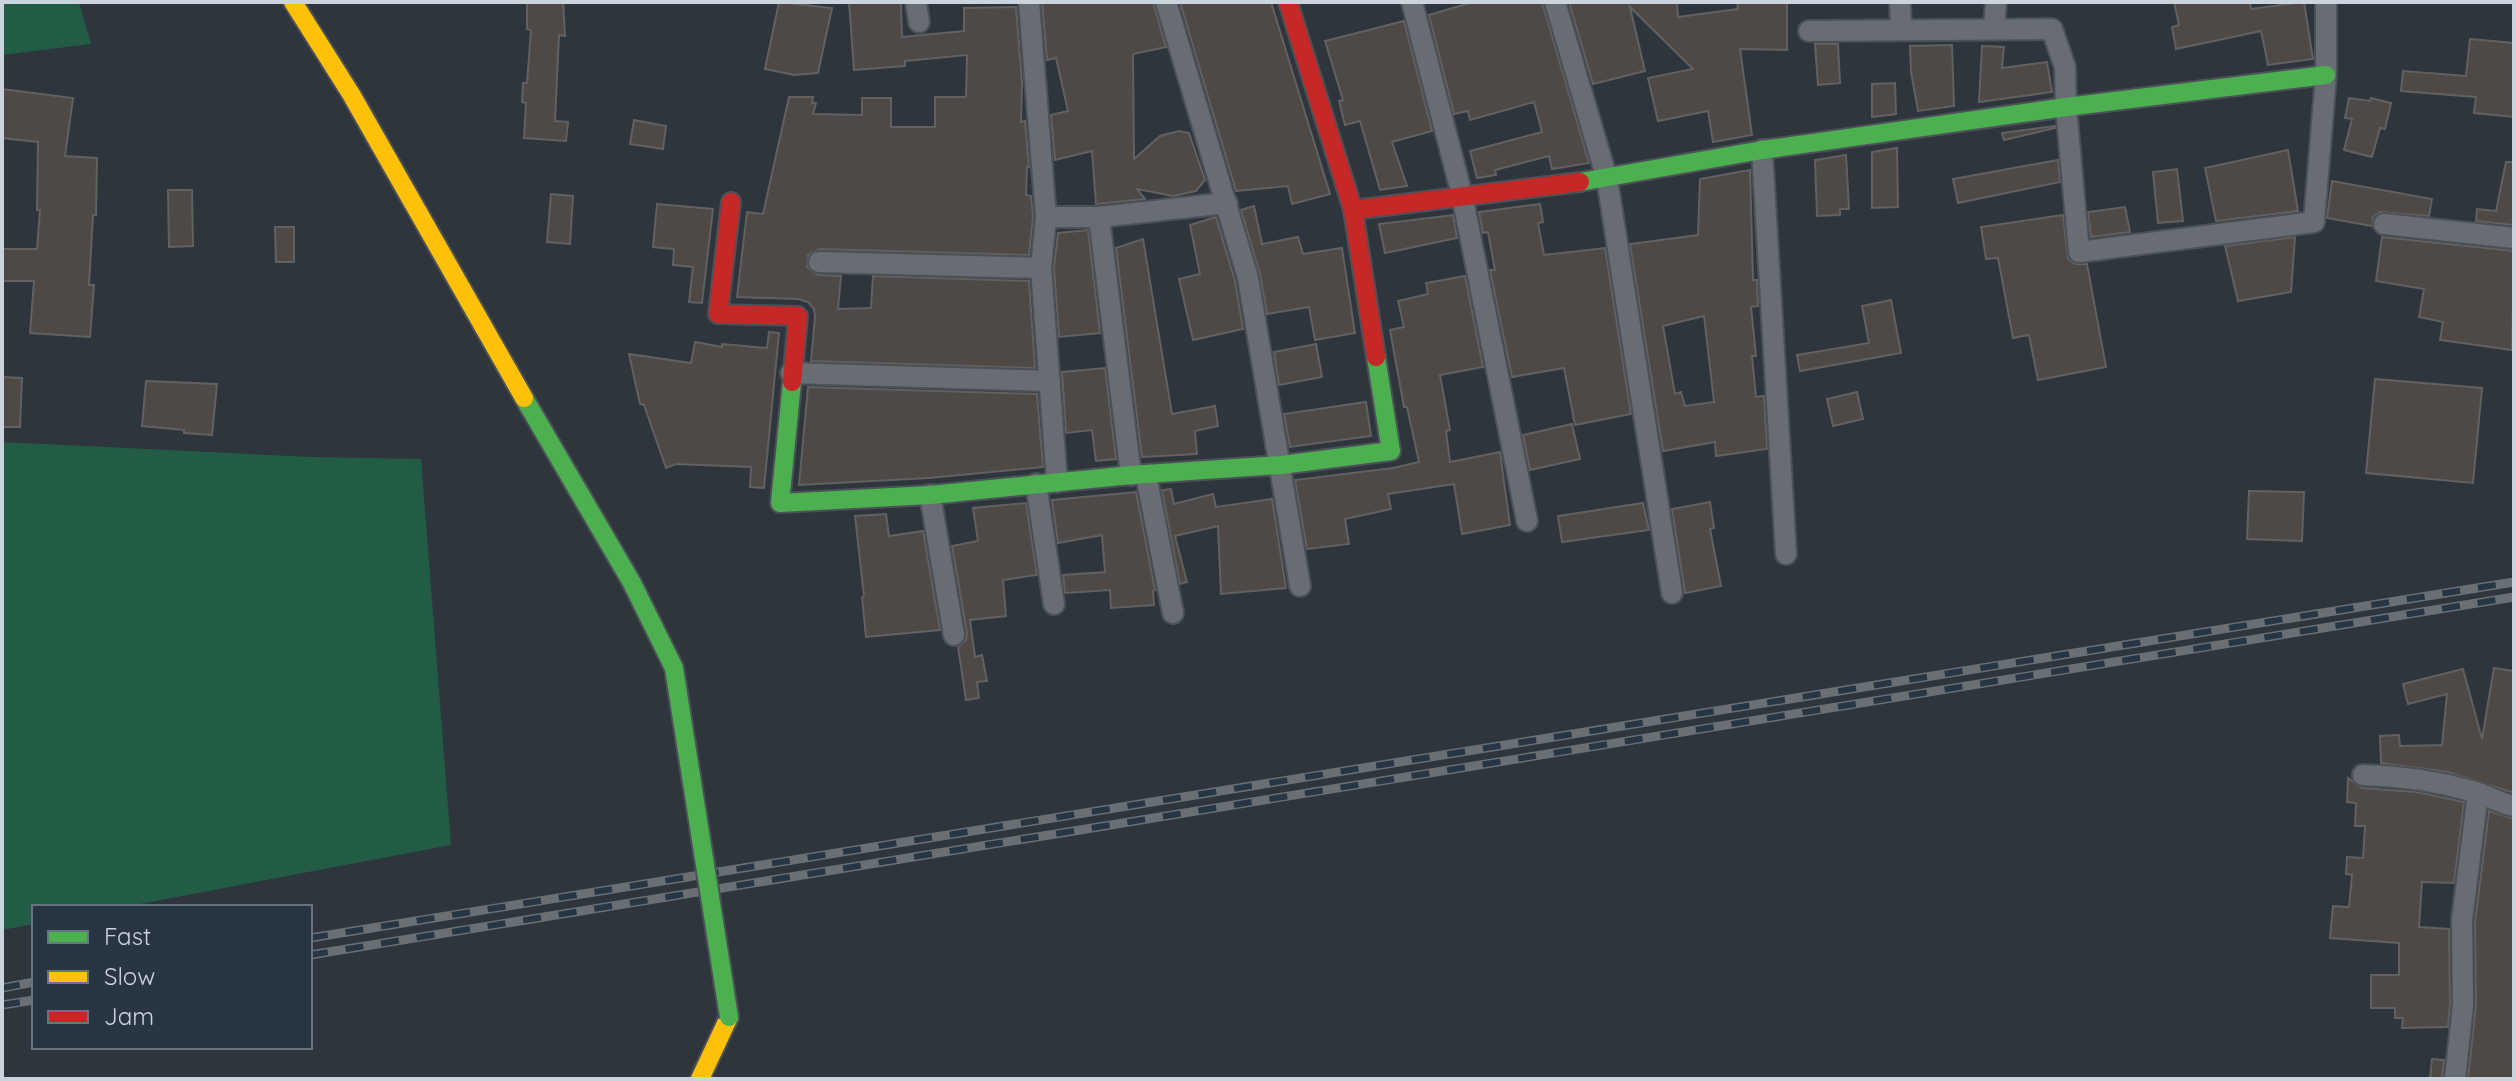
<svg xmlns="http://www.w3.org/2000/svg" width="2516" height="1081" font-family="Quicksand,sans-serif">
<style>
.green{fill:#235c44}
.building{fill:#4f4945;stroke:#616161;stroke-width:2;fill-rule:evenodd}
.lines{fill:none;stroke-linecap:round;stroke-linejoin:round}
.street-casing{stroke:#4b5157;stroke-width:24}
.fast-casing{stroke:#4b5157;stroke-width:22}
.slow-casing{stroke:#4b5157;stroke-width:22}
.jam-casing{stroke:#4b5157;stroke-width:22}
.street{stroke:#686d73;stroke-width:20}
.fast{stroke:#4caf50;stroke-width:18}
.slow{stroke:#ffc107;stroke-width:18}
.jam{stroke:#c62828;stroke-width:18}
.rail-casing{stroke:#6a6f74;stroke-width:9}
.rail{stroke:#283542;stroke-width:6;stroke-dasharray:18;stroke-linecap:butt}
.fast-bridge-casing{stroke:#4b5157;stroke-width:22;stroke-linecap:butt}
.fast-bridge{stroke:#4caf50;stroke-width:18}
</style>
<rect width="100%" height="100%" fill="#2e353c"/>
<path class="green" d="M 2,2 L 79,2 L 91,44 L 2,55 Z
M 2,442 L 311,457 L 421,459 L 451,845 L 124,907 L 34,907 L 34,924 L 2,930 Z"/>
<path class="building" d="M 527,2 L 563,2 L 565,36 L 559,35 L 555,121 L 568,122 L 566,141 L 524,138 L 526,103 L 522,102 L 523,83 L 527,83 L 531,30 L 527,29 Z
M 779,2 L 832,8 L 818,73 L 794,75 L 765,69 Z
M 849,2 L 901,2 L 902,37 L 964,31 L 964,8 L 1016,7 L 1022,83 L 1021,122 L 1025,121 L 1029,167 L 1027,167 L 1026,195 L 1031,196 L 1033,217 L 1029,255 L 819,249 L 808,255 L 807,267 L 818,275 L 841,276 L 838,309 L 871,308 L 873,276 L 1029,281 L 1035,368 L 811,361 L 815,317 L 814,309 L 808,302 L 798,299 L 737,297 L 747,212 L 763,214 L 789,97 L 813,97 L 812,103 L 816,103 L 813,114 L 862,115 L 862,98 L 891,98 L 891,127 L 935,127 L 935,97 L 966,97 L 967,55 L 905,61 L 905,66 L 854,70 Z
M 1042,2 L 1153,2 L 1166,47 L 1133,54 L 1134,159 L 1160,136 L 1179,131 L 1189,133 L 1205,180 L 1196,191 L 1173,196 L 1137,189 L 1145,199 L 1096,204 L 1092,151 L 1055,160 L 1051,115 L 1068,111 L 1056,58 L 1047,60 Z
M 1180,2 L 1271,2 L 1330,194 L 1292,204 L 1288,186 L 1236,191 Z
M 1473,2 L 1542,2 L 1589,163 L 1552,169 L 1549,156 L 1495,170 L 1496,175 L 1477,178 L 1470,151 L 1542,132 L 1534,102 L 1470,120 L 1468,111 L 1454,114 L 1429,15 Z
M 1569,2 L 1677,2 L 1678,17 L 1738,9 L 1737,2 L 1787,2 L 1787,50 L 1740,49 L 1752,135 L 1713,142 L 1708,111 L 1658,121 L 1648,78 L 1693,69 L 1630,7 L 1645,71 L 1593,84 Z
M 2174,2 L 2250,2 L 2251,9 L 2304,2 L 2313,59 L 2268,65 L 2261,31 L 2176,49 L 2172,27 L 2179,25 Z
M 1404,21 L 1432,131 L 1392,142 L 1407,186 L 1380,190 L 1360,121 L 1345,125 L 1339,101 L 1343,100 L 1325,41 Z
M 2470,39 L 2514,43 L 2514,117 L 2474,113 L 2476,97 L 2401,91 L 2403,71 L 2466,76 Z
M 1815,44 L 1838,44 L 1840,83 L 1818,85 Z
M 1952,45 L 1954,106 L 1918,111 L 1911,72 L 1910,46 Z
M 1982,46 L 2004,47 L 2002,68 L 2047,62 L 2052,92 L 1979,102 Z
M 1895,83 L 1896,114 L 1872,117 L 1872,84 Z
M 2,89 L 73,98 L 65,156 L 97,158 L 96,215 L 93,215 L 89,285 L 94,285 L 90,337 L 30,333 L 34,281 L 2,281 L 2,249 L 37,249 L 40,210 L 37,210 L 38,142 L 2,138 Z
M 2349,98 L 2370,101 L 2371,98 L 2391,103 L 2385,129 L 2380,128 L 2372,157 L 2344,150 L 2352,119 L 2345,118 Z
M 634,120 L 666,126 L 663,149 L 630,144 Z
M 2055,126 L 2055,128 L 2004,140 L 2002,133 Z
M 1897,148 L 1898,207 L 1872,208 L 1872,152 Z
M 2288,150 L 2298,211 L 2216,221 L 2205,168 Z
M 1846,155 L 1849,209 L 1840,209 L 1840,215 L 1817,216 L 1815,160 Z
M 2058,160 L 2060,182 L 1958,203 L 1953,179 Z
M 2506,162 L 2514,162 L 2514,225 L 2476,221 L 2477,209 L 2496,211 Z
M 2177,169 L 2183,221 L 2158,223 L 2153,172 Z
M 1750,170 L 1753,280 L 1757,280 L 1758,306 L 1751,307 L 1756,356 L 1752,356 L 1756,397 L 1764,396 L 1767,449 L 1716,456 L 1715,442 L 1663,451 L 1630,244 L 1698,235 L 1700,179 ZM 1704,316 L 1714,402 L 1685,406 L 1681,392 L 1675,394 L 1663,326 Z
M 2332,181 L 2432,199 L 2429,216 L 2380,212 L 2373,217 L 2372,226 L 2327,218 Z
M 168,190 L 192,190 L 193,246 L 169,247 Z
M 551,194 L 573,196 L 570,244 L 547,242 Z
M 657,204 L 713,209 L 702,303 L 689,302 L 693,267 L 673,265 L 674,249 L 653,247 Z
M 1540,204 L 1543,222 L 1538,223 L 1544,255 L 1605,248 L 1631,414 L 1575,425 L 1564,368 L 1512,377 L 1490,270 L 1495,270 L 1488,232 L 1483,233 L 1479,212 Z
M 1254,206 L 1262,244 L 1298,237 L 1303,254 L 1342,248 L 1355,333 L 1315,340 L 1309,307 L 1267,314 L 1260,274 L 1241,210 Z
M 2125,207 L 2130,232 L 2091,237 L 2088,212 Z
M 1453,215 L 1457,238 L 1385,253 L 1379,224 Z
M 2063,215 L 2068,259 L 2075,264 L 2087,264 L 2106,367 L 2038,380 L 2029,335 L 2013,338 L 1998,258 L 1986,259 L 1981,227 Z
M 1216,217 L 1235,281 L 1243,329 L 1193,340 L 1179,279 L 1200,274 L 1190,225 Z
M 275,227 L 294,227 L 294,262 L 276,262 Z
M 1088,230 L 1100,333 L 1059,337 L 1054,268 L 1058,233 Z
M 2295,237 L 2291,292 L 2238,301 L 2225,246 Z
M 2382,237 L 2514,251 L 2512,350 L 2440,340 L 2443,322 L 2419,317 L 2424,289 L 2376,281 Z
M 1143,239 L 1172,414 L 1215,406 L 1218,426 L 1195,431 L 1197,454 L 1142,457 L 1116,248 Z
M 1465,276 L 1483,367 L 1440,375 L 1450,430 L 1446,431 L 1450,462 L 1500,452 L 1510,525 L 1462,534 L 1454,484 L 1388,494 L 1391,509 L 1345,519 L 1349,544 L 1307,549 L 1295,480 L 1393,468 L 1419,462 L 1407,407 L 1404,407 L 1390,330 L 1404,327 L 1398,301 L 1428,294 L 1426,283 Z
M 1891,300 L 1901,353 L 1800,371 L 1797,355 L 1869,343 L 1862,306 Z
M 769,332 L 779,333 L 764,488 L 750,487 L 751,467 L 676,464 L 666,468 L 644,405 L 640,404 L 629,354 L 691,363 L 695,342 L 722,347 L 722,344 L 767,348 Z
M 1316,344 L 1322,377 L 1279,385 L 1274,352 Z
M 1105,368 L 1116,459 L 1096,461 L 1092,430 L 1066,433 L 1062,372 Z
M 2,377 L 22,378 L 20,427 L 2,427 Z
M 2375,379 L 2482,388 L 2473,483 L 2366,473 Z
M 146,381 L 217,384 L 212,435 L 184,433 L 184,430 L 142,426 Z
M 808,387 L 1037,394 L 1043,467 L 929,478 L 799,485 Z
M 1857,392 L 1863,419 L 1833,426 L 1827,399 Z
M 1366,402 L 1371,436 L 1290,447 L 1284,414 Z
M 1572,424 L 1580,459 L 1530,470 L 1523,435 Z
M 1171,489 L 1174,504 L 1213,494 L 1216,507 L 1272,499 L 1286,588 L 1221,594 L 1218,526 L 1175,536 L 1187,582 L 1180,584 L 1162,490 Z
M 2249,491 L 2304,492 L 2302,541 L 2247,539 Z
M 1136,492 L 1155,590 L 1153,591 L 1154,605 L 1111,608 L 1110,590 L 1065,593 L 1063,575 L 1105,572 L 1102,535 L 1058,543 L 1052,500 Z
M 1710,502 L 1714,528 L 1710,529 L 1721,586 L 1685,593 L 1672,509 Z
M 1026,503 L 1037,575 L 1003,580 L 1006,616 L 970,620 L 975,657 L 982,655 L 987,681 L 977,682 L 979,698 L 966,700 L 958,647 L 966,640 L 967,633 L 952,546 L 978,541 L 973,508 Z
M 1643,503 L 1649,530 L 1562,542 L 1558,516 Z
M 886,514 L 889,536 L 923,531 L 940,630 L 866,637 L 862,597 L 864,596 L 855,516 Z
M 2494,668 L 2514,671 L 2514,793 L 2448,772 L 2381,763 L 2380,736 L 2399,735 L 2400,746 L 2442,745 L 2447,694 L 2408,704 L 2403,684 L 2463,669 L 2482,739 Z
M 2348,778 L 2362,788 L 2416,792 L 2464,802 L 2454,883 L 2422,882 L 2419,927 L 2449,929 L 2450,1004 L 2448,1027 L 2402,1028 L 2403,1018 L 2395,1018 L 2395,1008 L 2371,1008 L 2371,975 L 2399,975 L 2399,943 L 2330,938 L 2333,906 L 2349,907 L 2352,875 L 2346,874 L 2347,857 L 2363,858 L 2365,826 L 2355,826 L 2356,803 L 2347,802 Z
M 2489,811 L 2514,819 L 2514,1079 L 2468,1079 L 2476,1005 L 2475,922 Z
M 2432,1059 L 2444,1060 L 2442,1079 L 2430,1079 Z"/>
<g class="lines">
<defs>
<path id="street" d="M 916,2 L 919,22
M 1029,2 L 1046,217 L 1041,268 L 1057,482
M 1166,2 L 1248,278 L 1300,586
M 1412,2 L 1462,195 L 1527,521
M 1555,2 L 1607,179 L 1672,593
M 1900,2 L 1901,28
M 1994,28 L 1996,2
M 1809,31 L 2052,29 L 2065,67 L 2066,107 L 2079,252 L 2314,222 L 2326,75 L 2326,2
M 1762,150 L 1786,554
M 1046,217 L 1099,217 L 1227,203
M 1099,217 L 1131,475
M 2384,224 L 2514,238
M 819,262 L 1041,268
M 791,373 L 1050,381
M 1146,475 L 1173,613
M 1036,484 L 1054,604
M 930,495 L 954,635
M 2363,775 C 2401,776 2436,781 2472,791 C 2487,795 2498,803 2514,806
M 2455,1079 L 2463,1005 L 2462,920 L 2478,793"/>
<path id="fast" d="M 1580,182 L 1762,150 L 2066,107 L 2326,75
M 792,382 L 780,503 L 930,495 L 1131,475 L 1281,465 L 1391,451 L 1376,357
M 524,398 L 632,583 L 674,668 L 691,776"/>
<path id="slow" d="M 293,2 L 351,94 L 524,398
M 700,1079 L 729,1017"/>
<path id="jam" d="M 1288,2 L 1353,210 L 1580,182
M 731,202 L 718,314 L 798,316 L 792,382
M 1353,210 L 1376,357"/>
</defs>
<use href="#street" class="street-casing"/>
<use href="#fast" class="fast-casing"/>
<use href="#slow" class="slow-casing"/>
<use href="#jam" class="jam-casing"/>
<use href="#street" class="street"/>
<use href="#fast" class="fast"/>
<use href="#slow" class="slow"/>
<use href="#jam" class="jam"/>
<defs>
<path id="rail" d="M 310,938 L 2514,582
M 310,955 L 2514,597
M 2,988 L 34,982
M 2,1005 L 34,1000"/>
</defs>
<use href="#rail" class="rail-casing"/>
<use href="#rail" class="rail"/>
<defs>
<path id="fast-bridge" d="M 691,776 L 729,1017"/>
</defs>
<use href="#fast-bridge" class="fast-bridge-casing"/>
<use href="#fast-bridge" class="fast-bridge"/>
</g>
<rect width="2516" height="1081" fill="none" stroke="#cbd3dc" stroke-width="8"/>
<rect x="32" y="905" width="280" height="144" fill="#283542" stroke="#697480" stroke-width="2"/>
<rect x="48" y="931" width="40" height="12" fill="#4caf50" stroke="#697480" stroke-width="2"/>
<text x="104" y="945" font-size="24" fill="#cbd3dc">Fast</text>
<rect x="48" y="971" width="40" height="12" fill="#ffc107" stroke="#697480" stroke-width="2"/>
<text x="104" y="985" font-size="24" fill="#cbd3dc">Slow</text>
<rect x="48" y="1011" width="40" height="12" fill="#c62828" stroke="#697480" stroke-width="2"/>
<text x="104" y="1025" font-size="24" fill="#cbd3dc">Jam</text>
</svg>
